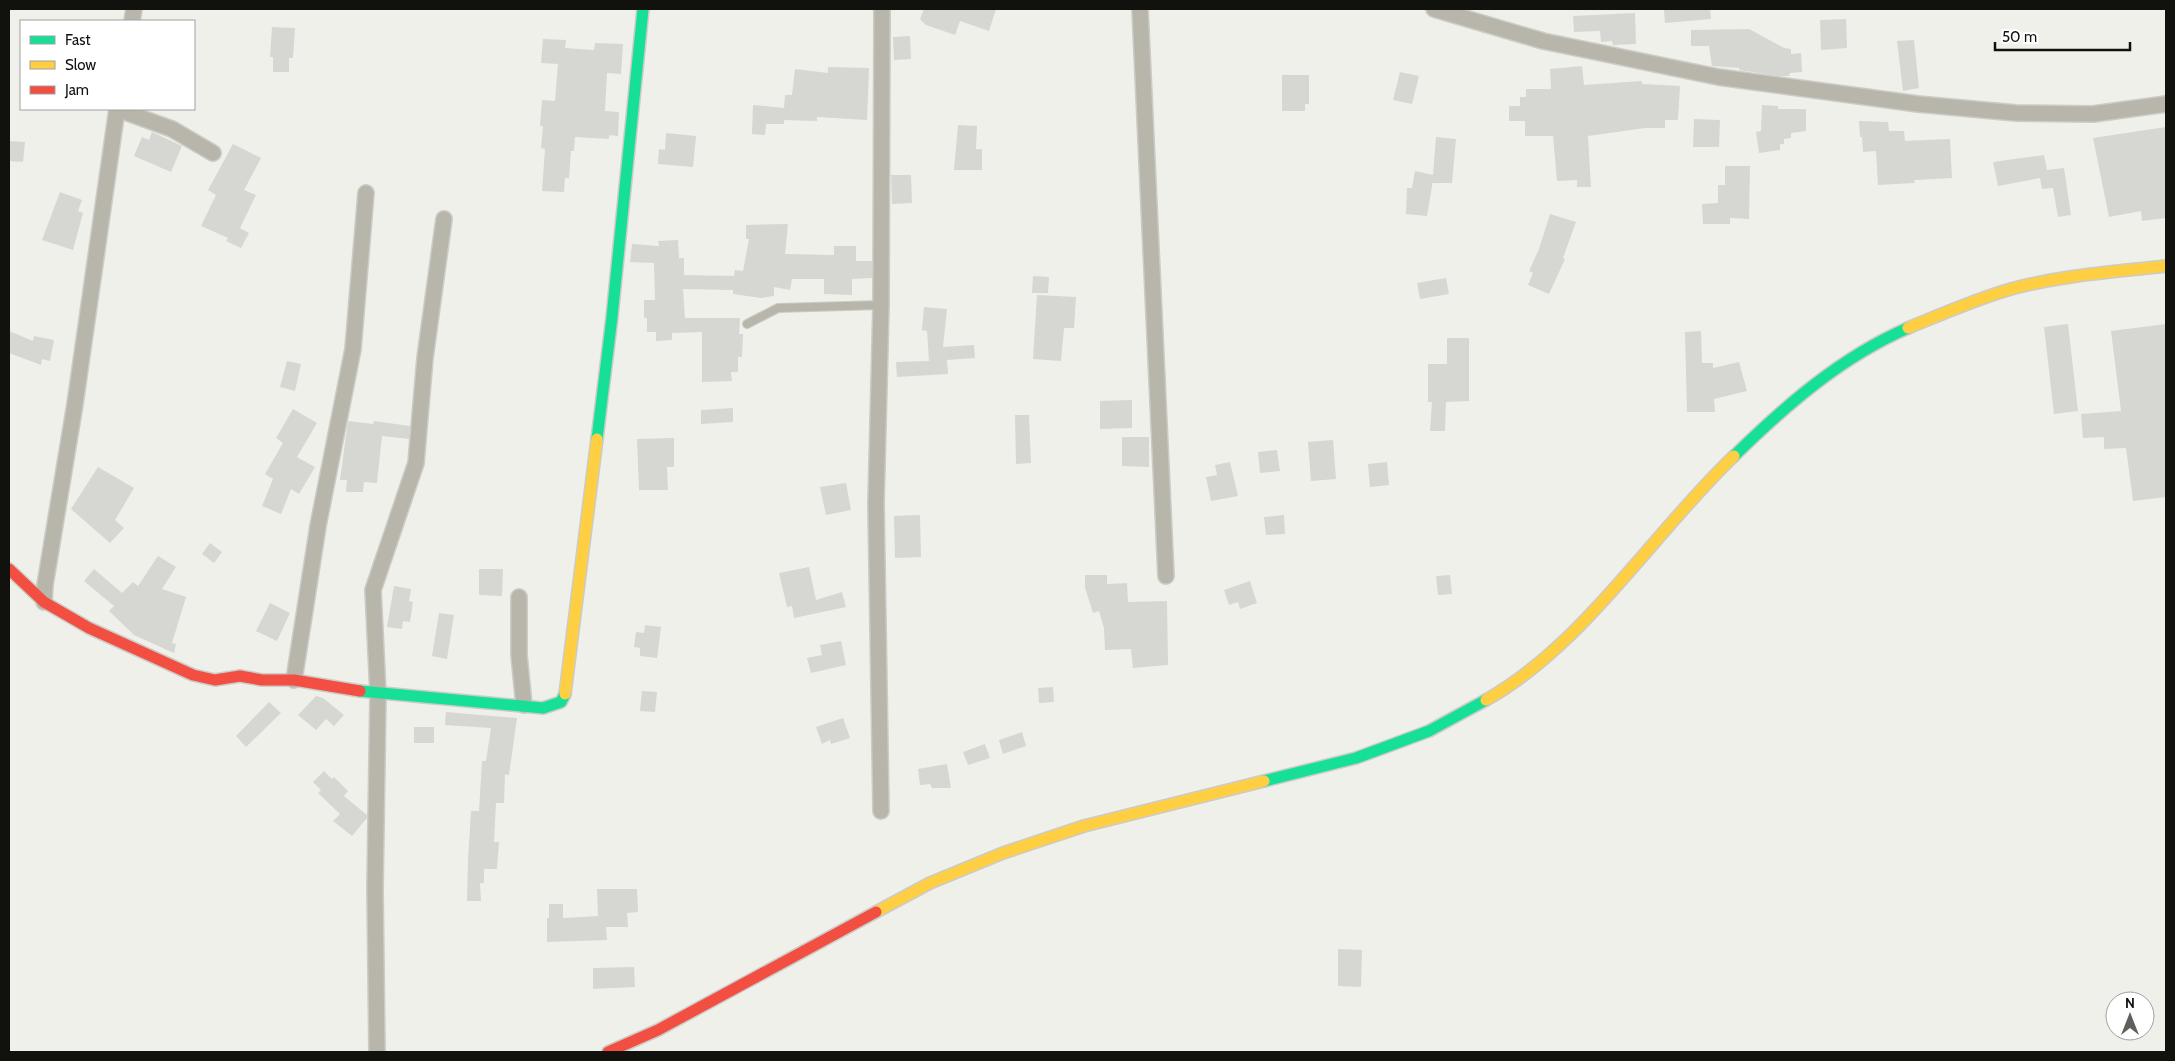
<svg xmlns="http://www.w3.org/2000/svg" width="2175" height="1061" font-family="Cabin,sans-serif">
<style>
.building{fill:#d6d6d2}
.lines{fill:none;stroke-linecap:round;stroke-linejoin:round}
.lane-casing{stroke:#cbcbc8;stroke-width:10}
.street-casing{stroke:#cbcbc8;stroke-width:18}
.fast-casing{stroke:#cbcbc8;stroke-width:14}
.slow-casing{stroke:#cbcbc8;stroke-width:14}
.jam-casing{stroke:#cbcbc8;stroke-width:14}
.lane{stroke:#b8b6aa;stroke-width:8}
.street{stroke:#b8b6aa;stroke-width:15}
.fast{stroke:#16e098;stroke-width:11}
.slow{stroke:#ffcf43;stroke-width:11}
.jam{stroke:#f24e42;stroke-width:11}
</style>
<rect width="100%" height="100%" fill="#f0f0eb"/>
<path class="building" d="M 924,9 L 996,9 L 989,31 L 960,21 L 955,35 L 926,25 L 920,19 Z
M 1664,9 L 1710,9 L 1711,19 L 1665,23 Z
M 1635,13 L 1636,44 L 1613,45 L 1612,41 L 1601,42 L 1600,31 L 1574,32 L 1573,16 Z
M 1846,19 L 1847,48 L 1821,50 L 1820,20 Z
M 272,27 L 295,28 L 293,58 L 289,58 L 289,72 L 273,72 L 273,57 L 270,57 Z
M 1749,29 L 1784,48 L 1791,49 L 1791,54 L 1801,53 L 1802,72 L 1790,73 L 1789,76 L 1778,76 L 1739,70 L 1739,68 L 1712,66 L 1709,46 L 1691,46 L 1691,30 Z
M 910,36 L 911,59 L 894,60 L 893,37 Z
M 543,39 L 566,40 L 565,48 L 594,50 L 595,43 L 623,44 L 621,74 L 607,73 L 605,111 L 619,112 L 618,136 L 609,135 L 609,139 L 575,137 L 574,151 L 571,151 L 569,178 L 565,178 L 564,192 L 542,191 L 545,149 L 541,148 L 543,126 L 540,126 L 542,100 L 555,101 L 558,64 L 541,63 Z
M 1914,40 L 1919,88 L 1903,91 L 1897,41 Z
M 1582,66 L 1584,85 L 1642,81 L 1642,84 L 1680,86 L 1678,120 L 1665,120 L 1665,128 L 1645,128 L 1588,136 L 1591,187 L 1577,187 L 1577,180 L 1557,181 L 1553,136 L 1525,136 L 1525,121 L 1509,121 L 1509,106 L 1520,106 L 1520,97 L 1526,97 L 1526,89 L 1551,89 L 1550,69 Z
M 828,67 L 869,68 L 867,120 L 817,117 L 817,121 L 784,120 L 784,124 L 766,124 L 765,135 L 752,134 L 753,105 L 784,108 L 785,95 L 792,95 L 795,69 L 828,73 Z
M 1400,72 L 1419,76 L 1412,104 L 1393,100 Z
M 1282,75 L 1309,75 L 1309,104 L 1305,104 L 1305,111 L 1282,111 Z
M 1762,105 L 1778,106 L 1778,109 L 1806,109 L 1806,131 L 1791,133 L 1791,138 L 1784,139 L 1784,144 L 1780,144 L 1780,150 L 1759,153 L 1756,132 L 1761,131 Z
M 1694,119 L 1720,120 L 1719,147 L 1693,147 Z
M 1859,121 L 1888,122 L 1889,131 L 1904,131 L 1905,141 L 1950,139 L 1952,178 L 1914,180 L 1915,183 L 1878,185 L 1876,151 L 1863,152 L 1862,137 L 1860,137 Z
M 958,125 L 977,126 L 976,149 L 982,149 L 982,170 L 954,170 Z
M 2166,127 L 2166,218 L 2142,221 L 2141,211 L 2109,217 L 2093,138 Z
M 152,132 L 182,146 L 171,172 L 134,156 L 142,137 L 149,140 Z
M 666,133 L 696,136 L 693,167 L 658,164 L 659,149 L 665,150 Z
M 1436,137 L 1456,139 L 1452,183 L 1432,183 L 1433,180 L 1427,216 L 1406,214 L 1407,188 L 1412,188 L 1415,171 L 1433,175 Z
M 9,141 L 25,142 L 23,162 L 9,161 Z
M 233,144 L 261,158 L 244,190 L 256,195 L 240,228 L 249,233 L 241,248 L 226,241 L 228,238 L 201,226 L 216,195 L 208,190 Z
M 2044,155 L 2047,170 L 2064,168 L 2071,215 L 2058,217 L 2053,188 L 2042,189 L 2040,178 L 1998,186 L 1993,162 Z
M 1725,166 L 1750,166 L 1749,219 L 1730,218 L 1730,224 L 1703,224 L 1702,204 L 1718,203 L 1718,185 L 1725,185 Z
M 891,175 L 911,175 L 912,203 L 892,204 Z
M 60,192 L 82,200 L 78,211 L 83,213 L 73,250 L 42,240 Z
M 1550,214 L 1576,222 L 1563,258 L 1565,259 L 1549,294 L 1528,285 L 1533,273 L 1529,271 L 1539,249 Z
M 788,224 L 785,254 L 834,255 L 834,246 L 856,246 L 856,261 L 872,261 L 872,278 L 852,279 L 852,295 L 824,294 L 824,279 L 792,279 L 790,290 L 774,287 L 774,296 L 761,298 L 733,294 L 733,290 L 683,289 L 685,318 L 740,318 L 739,334 L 743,334 L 742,357 L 738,357 L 738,372 L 731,372 L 732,381 L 702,382 L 702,332 L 672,333 L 672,340 L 656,341 L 656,332 L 647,332 L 647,318 L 644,318 L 644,300 L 655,300 L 654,263 L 630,262 L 632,244 L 659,246 L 658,241 L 678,240 L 679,258 L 684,258 L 684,275 L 734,276 L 735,270 L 743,271 L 749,239 L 746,239 L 746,225 Z
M 1033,276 L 1049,277 L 1048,293 L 1032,293 Z
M 1446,278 L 1449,294 L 1420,299 L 1417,283 Z
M 1037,295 L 1076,297 L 1074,328 L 1064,328 L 1061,361 L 1033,359 Z
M 924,307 L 947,309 L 943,347 L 974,345 L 975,358 L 947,360 L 948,374 L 897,377 L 896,362 L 929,361 L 927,331 L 922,330 Z
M 2068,324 L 2078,411 L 2054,414 L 2044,327 Z
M 2166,324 L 2166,497 L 2133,501 L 2126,448 L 2104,449 L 2104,437 L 2083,438 L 2081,414 L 2121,411 L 2111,331 Z
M 9,331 L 33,341 L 34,336 L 54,340 L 50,361 L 42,359 L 41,365 L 9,353 Z
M 1701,331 L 1702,363 L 1713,363 L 1713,368 L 1739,362 L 1747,391 L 1714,399 L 1715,412 L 1687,412 L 1685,332 Z
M 1447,338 L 1469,338 L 1469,401 L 1446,402 L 1445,431 L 1430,431 L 1432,402 L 1428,402 L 1428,364 L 1447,364 Z
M 287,361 L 301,364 L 295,391 L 280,387 Z
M 1132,400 L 1132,428 L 1100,429 L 1100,401 Z
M 733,408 L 733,422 L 701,424 L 701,410 Z
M 293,409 L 317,423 L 297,457 L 315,467 L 299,494 L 291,489 L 281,514 L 262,506 L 273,479 L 265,474 L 283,443 L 276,438 Z
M 1015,415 L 1029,415 L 1031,463 L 1016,464 Z
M 348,421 L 373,424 L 374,421 L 410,426 L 409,439 L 382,436 L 377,483 L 364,482 L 363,492 L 346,492 L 347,480 L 340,480 Z
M 1122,437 L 1149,437 L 1149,467 L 1122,466 Z
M 674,438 L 674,467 L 667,467 L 668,490 L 639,490 L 637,439 Z
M 1333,440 L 1336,479 L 1311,481 L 1308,442 Z
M 1277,450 L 1280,471 L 1260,473 L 1258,452 Z
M 1230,462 L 1238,496 L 1211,501 L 1206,477 L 1217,475 L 1215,465 Z
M 1387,462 L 1389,485 L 1370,487 L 1368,464 Z
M 98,467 L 134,488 L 115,520 L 124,528 L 110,543 L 71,509 Z
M 846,483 L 851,510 L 826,515 L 820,487 Z
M 920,515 L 921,557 L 895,558 L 894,516 Z
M 1284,515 L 1285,534 L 1266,535 L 1264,517 Z
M 210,543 L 222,552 L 214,563 L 202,554 Z
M 158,556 L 176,567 L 162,589 L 186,597 L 172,643 L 176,644 L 174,653 L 134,635 L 109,611 L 114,606 L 84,581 L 94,569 L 122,593 L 133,582 L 138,586 Z
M 809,567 L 816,600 L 842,592 L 846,607 L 794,618 L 792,606 L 787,607 L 779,573 Z
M 479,569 L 503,569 L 502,596 L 479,595 Z
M 1085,575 L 1107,575 L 1107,584 L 1127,583 L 1128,602 L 1167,601 L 1168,665 L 1133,668 L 1131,649 L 1105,650 L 1104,628 L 1099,611 L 1093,613 L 1085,588 Z
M 1450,575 L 1452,594 L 1438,595 L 1436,576 Z
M 1250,581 L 1257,603 L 1240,609 L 1238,602 L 1229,605 L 1224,590 Z
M 394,586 L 411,589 L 409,601 L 413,602 L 410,622 L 403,621 L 402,629 L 387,627 Z
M 270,603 L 290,613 L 277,641 L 256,631 Z
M 439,613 L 454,615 L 447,659 L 432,656 Z
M 645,625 L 661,627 L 657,658 L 640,656 L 640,648 L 634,647 L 636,632 L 644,633 Z
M 841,641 L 846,665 L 811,673 L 807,658 L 822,655 L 820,645 Z
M 1053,687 L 1054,702 L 1039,703 L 1038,688 Z
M 642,691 L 657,692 L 655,712 L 640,711 Z
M 316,696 L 323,698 L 344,715 L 334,726 L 326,719 L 316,730 L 298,715 Z
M 269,702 L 281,713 L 246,747 L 236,736 Z
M 446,712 L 517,718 L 509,775 L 505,774 L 504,803 L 496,803 L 494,842 L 499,842 L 497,869 L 484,869 L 484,883 L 480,883 L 481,901 L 467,901 L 468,860 L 471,811 L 479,811 L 482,761 L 486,761 L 491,728 L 445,725 Z
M 843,718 L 850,738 L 831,744 L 830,740 L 822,744 L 816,727 Z
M 414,727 L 434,727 L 434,743 L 414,743 Z
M 1022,732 L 1026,746 L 1003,754 L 999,740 Z
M 985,744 L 990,758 L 968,765 L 963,752 Z
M 947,764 L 951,788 L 932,788 L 930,784 L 920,785 L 918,769 Z
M 324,771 L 332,779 L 334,777 L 348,791 L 344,796 L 367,815 L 367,818 L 352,836 L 333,821 L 340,814 L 318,793 L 321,790 L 313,782 Z
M 597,889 L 637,889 L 638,912 L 627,913 L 628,927 L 606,927 L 607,940 L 547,942 L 547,918 L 549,918 L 549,904 L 563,904 L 563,918 L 598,916 Z
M 1338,949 L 1362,950 L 1361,987 L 1338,986 Z
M 634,967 L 635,987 L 593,989 L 593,968 Z"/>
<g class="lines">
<defs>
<path id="lane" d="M 747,324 L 778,308 L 881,305"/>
<path id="street" d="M 1140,9 L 1166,576
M 1434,9 L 1543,41 L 1718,77 L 1918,104 L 2016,113 L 2093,114 L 2166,104
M 132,21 L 134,9
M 117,109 L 172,129 L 213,153
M 519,597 L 519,655 L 524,705
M 44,602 L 45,585 L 75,404 L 117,109
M 294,680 L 318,526 L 353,349 L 366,193
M 881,811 L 876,503 L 881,305 L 882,9
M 377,1052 L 375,888 L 378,694 L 373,590 L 416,463 L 425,358 L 444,219"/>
<path id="fast" d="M 597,439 L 612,317 L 643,9
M 1734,456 C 1785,406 1841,357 1908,328
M 360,691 L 543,708 L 561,702 L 565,694
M 1264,781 L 1356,758 L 1429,731 L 1486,700"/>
<path id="slow" d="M 1908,328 C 1942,314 1976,299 2011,289 C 2062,275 2114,272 2166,266
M 565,694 L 597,439
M 1486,700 C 1584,645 1653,533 1734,456
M 876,912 L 930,883 L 1003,853 L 1084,826 L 1264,781"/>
<path id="jam" d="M 9,569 L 44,602 L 89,628 L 193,675 L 215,680 L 240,676 L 262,680 L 294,680 L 360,691
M 608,1052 L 658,1030 L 876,912"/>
</defs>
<use href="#lane" class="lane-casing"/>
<use href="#street" class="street-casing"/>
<use href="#fast" class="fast-casing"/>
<use href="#slow" class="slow-casing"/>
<use href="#jam" class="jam-casing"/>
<use href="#lane" class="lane"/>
<use href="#street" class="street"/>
<use href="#fast" class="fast"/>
<use href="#slow" class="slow"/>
<use href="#jam" class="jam"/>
</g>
<rect width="2175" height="1061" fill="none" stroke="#11110e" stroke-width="20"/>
<rect x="20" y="20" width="175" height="90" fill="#ffffff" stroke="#a0a09f"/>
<rect x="30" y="36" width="25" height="8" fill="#16e098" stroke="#a0a09f"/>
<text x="65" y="45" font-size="15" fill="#11110e">Fast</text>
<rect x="30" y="61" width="25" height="8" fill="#ffcf43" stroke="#a0a09f"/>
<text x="65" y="70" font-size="15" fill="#11110e">Slow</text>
<rect x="30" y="86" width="25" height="8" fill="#f24e42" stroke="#a0a09f"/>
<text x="65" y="95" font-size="15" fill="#11110e">Jam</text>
<g transform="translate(2130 1016)"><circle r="24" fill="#ffffff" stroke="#a0a09f"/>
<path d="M0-4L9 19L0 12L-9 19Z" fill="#5f5f5b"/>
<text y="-8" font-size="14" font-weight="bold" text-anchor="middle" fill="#11110e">N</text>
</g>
<path d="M1995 42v8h135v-8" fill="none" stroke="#11110e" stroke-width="2.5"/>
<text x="2002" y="42" font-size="15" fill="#11110e" stroke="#ffffff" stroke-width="4" paint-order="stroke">50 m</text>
</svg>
